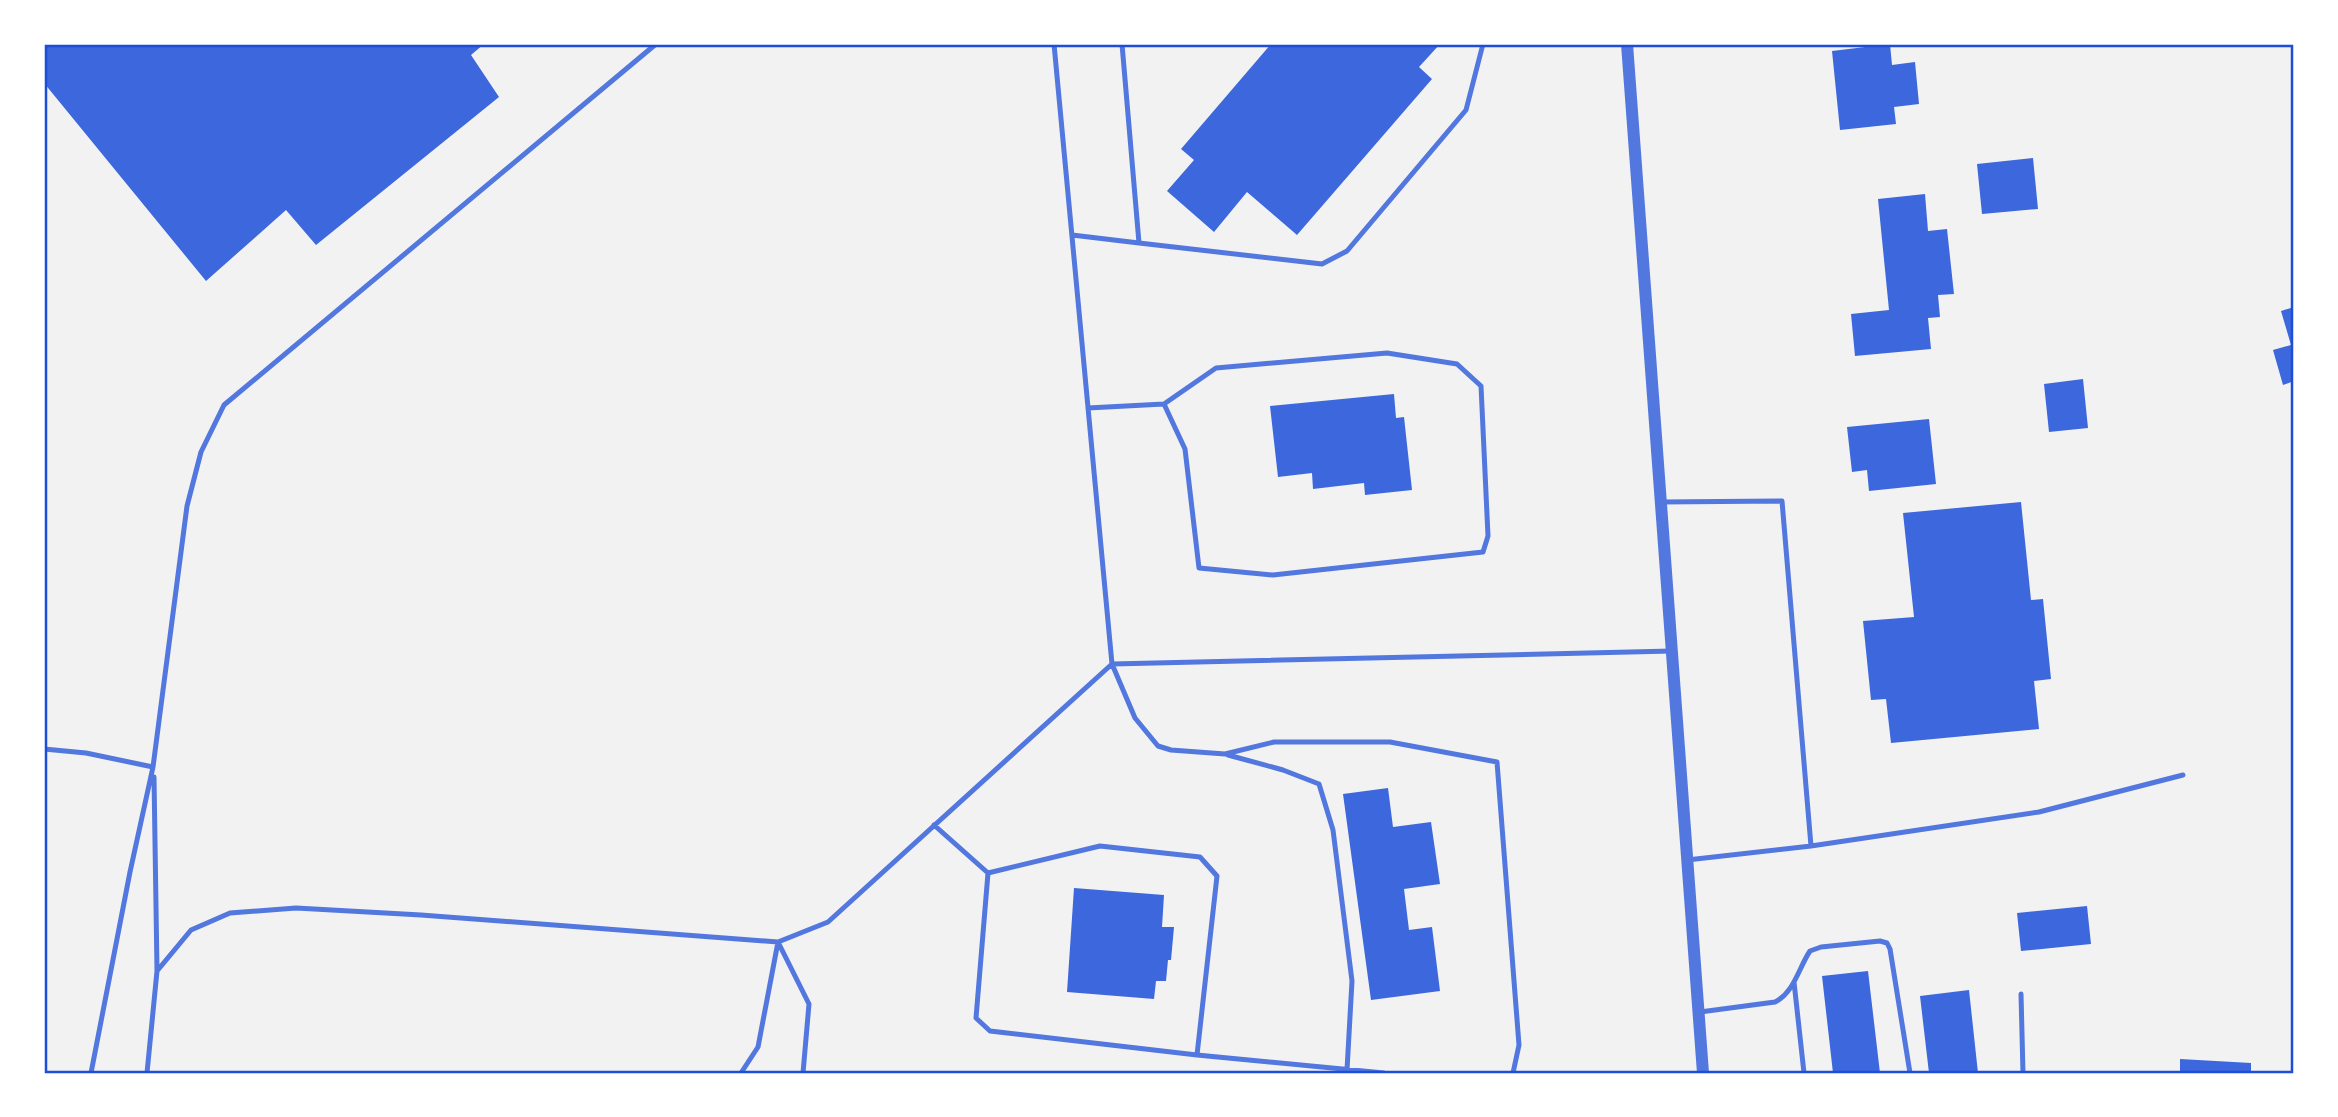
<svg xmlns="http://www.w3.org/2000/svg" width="2338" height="1117" font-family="'Sofia Sans Condensed',sans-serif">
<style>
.building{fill:#3d67dc}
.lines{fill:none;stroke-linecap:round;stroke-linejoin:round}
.service{stroke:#5277de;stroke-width:5}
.tertiary{stroke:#5277de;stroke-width:12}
.neatline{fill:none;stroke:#1d4ed8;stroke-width:2.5}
</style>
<rect width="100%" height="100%" fill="#f2f2f2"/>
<path class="building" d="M 44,44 L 484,44 L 471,55 L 499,97 L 316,245 L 286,210 L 206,281 L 44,83 Z
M 1271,44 L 1440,44 L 1419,67 L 1432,79 L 1297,235 L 1247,192 L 1214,232 L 1167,191 L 1194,160 L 1181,149 Z
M 1890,44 L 1892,65 L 1915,62 L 1919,104 L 1894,107 L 1896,124 L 1840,130 L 1832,51 Z
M 2033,158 L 2038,209 L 1982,214 L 1977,164 Z
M 1925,194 L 1928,231 L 1947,229 L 1954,294 L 1938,295 L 1940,317 L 1928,318 L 1931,349 L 1855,356 L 1851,314 L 1889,310 L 1878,199 Z
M 2294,307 L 2294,381 L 2283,385 L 2273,350 L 2291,345 L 2281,311 Z
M 2083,379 L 2088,428 L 2049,432 L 2044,384 Z
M 1394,394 L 1396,418 L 1404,417 L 1412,490 L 1365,495 L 1364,483 L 1313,489 L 1312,473 L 1278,477 L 1270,406 Z
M 1929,419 L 1936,484 L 1869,491 L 1867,470 L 1852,472 L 1847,427 Z
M 2021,502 L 2031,600 L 2043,599 L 2051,679 L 2034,681 L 2039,729 L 1891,743 L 1886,699 L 1871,700 L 1863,621 L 1914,617 L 1903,513 Z
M 1388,788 L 1393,827 L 1431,822 L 1440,884 L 1404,889 L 1409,930 L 1432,927 L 1440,991 L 1371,1000 L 1343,794 Z
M 1074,888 L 1164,895 L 1162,927 L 1174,927 L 1171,960 L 1168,960 L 1166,981 L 1156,981 L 1154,999 L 1067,992 Z
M 2087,906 L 2091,944 L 2021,951 L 2017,913 Z
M 1868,971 L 1880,1073 L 1833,1073 L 1822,976 Z
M 1969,990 L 1978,1073 L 1929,1073 L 1920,996 Z
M 2180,1059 L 2251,1063 L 2251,1073 L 2180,1073 Z"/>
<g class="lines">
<path class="service" d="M 1072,235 L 1139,243 L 1122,44
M 1139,243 L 1322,264 L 1347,251 L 1466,110 L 1483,44
M 1088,408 L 1164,404 L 1216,368 L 1387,353 L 1457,364 L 1481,386 L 1488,536 L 1483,552 L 1273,575 L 1199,568 L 1185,449 L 1164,404
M 1661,502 L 1782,501 L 1811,846
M 44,749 L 86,753 L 153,767
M 1228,755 L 1283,770 L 1319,784 L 1333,830 L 1352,981 L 1347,1070
M 934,825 L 988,873
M 1687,860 L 1811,846 L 2039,812 L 2183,775
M 988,873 L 976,1018 L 990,1031 L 1197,1055 L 1384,1073
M 988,873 L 1100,846 L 1200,857 L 1217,876 L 1197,1055
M 778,942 L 809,1004 L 803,1073
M 157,971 L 191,930 L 230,913 L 296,908 L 421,915 L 778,942 L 828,922 L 1112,664 L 1054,44
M 1794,982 L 1804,1073
M 2021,994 L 2023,1073
M 1700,1012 L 1775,1002 C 1794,993 1799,967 1810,951 L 1821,947 L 1880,941 L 1887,943 L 1890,949 L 1910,1073
M 91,1073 L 130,872 L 153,767 L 187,506 L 201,452 L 224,405 L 656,44
M 147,1073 L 157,971 L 154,777
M 741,1073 L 758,1047 L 778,942
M 1513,1073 L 1519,1045 L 1497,762 L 1390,742 L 1274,742 L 1225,754 L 1171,750 L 1158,746 L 1135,718 L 1112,664 L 1672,651"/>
<path class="tertiary" d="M 1627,44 L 1703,1073"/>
</g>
<rect width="2338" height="1117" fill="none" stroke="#ffffff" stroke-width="91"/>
<rect x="46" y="46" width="2246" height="1026" class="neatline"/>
</svg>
